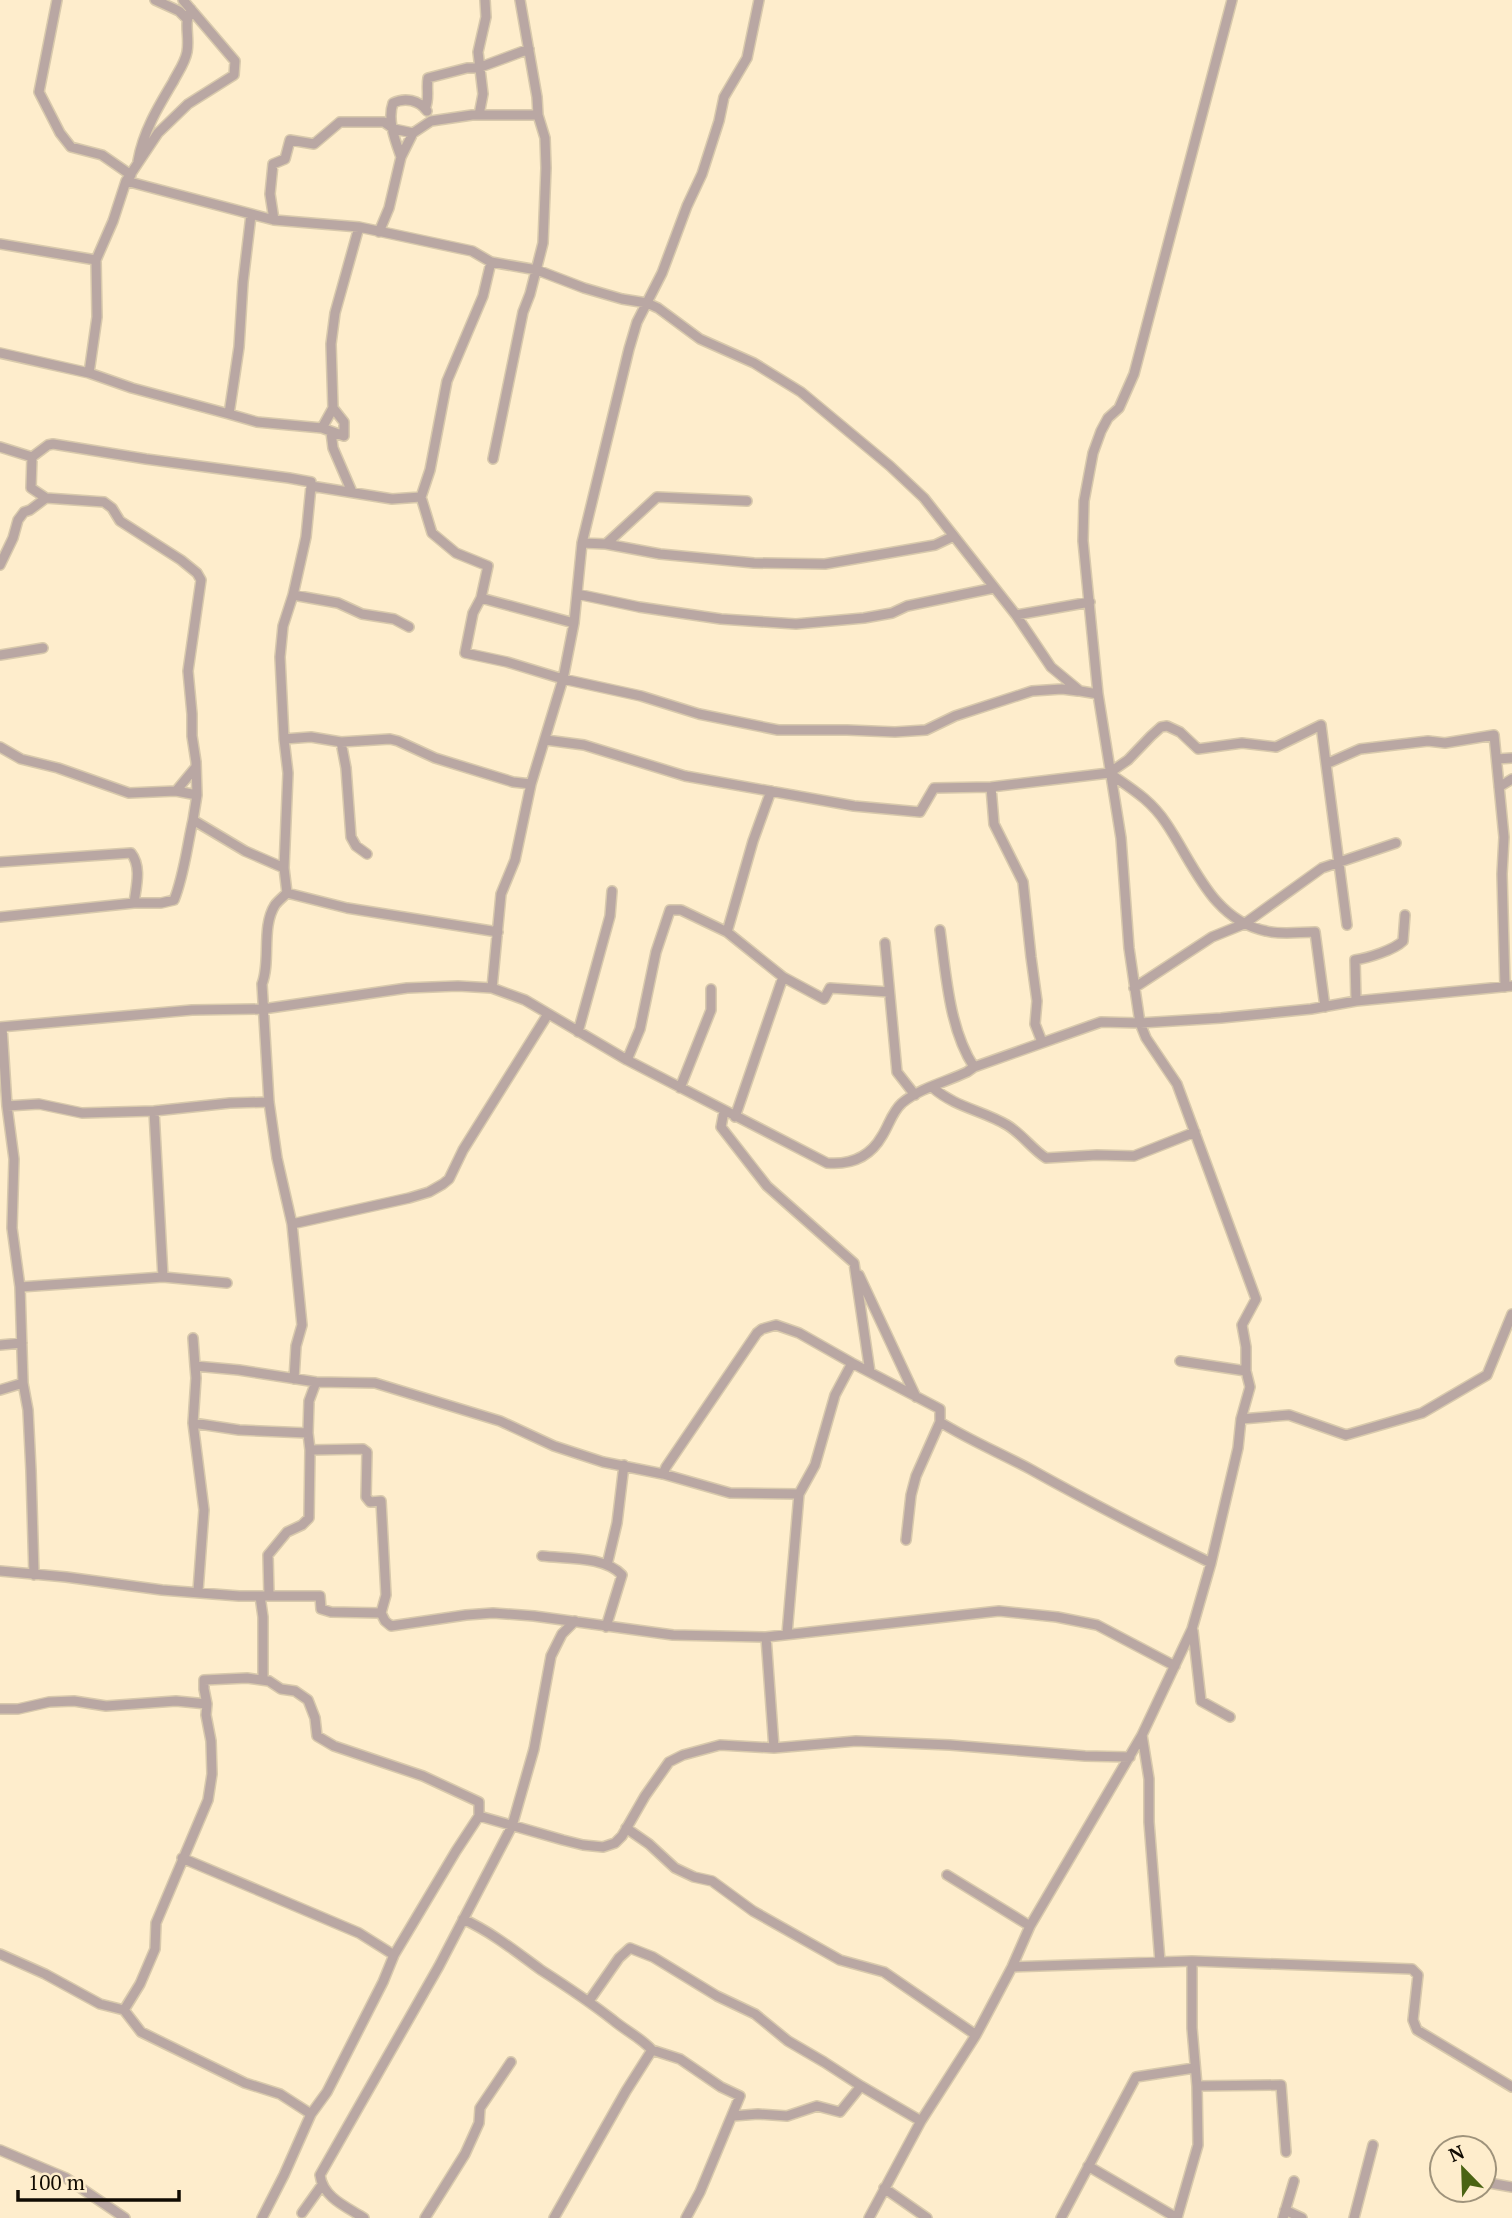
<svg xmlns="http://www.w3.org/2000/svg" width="1512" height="2218" font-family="'PT Serif',serif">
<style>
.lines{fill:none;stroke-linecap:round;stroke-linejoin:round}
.minor-casing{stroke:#d8c9ac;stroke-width:12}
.minor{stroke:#b9a7a3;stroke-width:9}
</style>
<rect width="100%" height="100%" fill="#feedcc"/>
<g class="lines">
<defs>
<path id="minor" d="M 57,0 L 39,92 L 60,133 L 71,147 L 102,155 L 131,175
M 155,0 L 179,11 L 186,18
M 425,109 C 430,98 426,90 428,78 L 467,68 L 478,68 L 529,49
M 479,115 L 483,94 L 478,52 L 486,17 L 485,0
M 401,157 C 395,140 387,120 393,103 C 405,97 419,100 427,111
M 138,161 C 143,132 158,107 173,82 C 178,72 185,63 187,52 C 190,36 183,24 191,9
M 126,181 L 158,133 L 188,104 L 234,75 L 235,61 L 183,0
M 274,220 L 270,194 L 273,164 L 285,159 L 290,140 L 314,144 L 340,122 L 384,122 L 394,129 L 413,133 L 431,121 L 472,115 L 538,115
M 379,232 L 389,208 L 401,157 L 413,133
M 0,244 L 96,260
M 0,353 L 89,373 L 132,388 L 229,414 L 239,347 L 243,282 L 251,215
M 89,373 L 97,317 L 96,260 L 113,221 L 126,181 L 274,220 L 359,227 L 472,251 L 491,262 L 537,270 L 584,288 L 622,299 L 647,303 L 658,308 L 700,339 L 754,363 L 801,392 L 890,466 L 924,498 L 1016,615 L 1051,667 L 1080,691 L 1098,694
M 229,414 L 257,422 L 322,428 L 344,436 L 344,422 L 333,408 L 331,344 L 335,313 L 359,227
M 322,428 L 333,408
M 331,432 L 333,448 L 352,492
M 0,447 L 32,457
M 493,459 L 523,312 L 530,294 L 543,243 L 546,168 L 545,138 L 538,115 L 537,97 L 520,0
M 421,497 L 430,470 L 447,381 L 483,296 L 491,262
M 582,543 L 606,544 L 660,554 L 754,563 L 825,564 L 935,545 L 954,536
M 606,544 L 657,497 L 747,501
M 0,565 L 13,538 L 18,520 L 24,512 L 30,510 L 46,498
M 577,594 L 639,607 L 721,619 L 796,624 L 864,618 L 892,613 L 907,606 L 994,588
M 293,595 L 338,603 L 362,614 L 394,619 L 409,627
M 1016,615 L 1090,602
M 574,623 L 481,598 L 473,613 L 465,653 L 507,662 L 563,679 L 641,696 L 699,714 L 778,730 L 847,730 L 895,732 L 926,730 L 955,716 L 1032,691 L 1062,689 L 1078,691
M 0,655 L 43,648
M 284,739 L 311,737 L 341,742 L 390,739 L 398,741 L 435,758 L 513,782 L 531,784
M 546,740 L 584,745 L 685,776 L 854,806 L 920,812 L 934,788 L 991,787 L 1109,773 L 1128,760 L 1151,736 L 1161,727 L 1167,726 L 1180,732 L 1198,749 L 1242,743 L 1276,747 L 1321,725 L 1326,764 L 1360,749 L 1428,741 L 1445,743 L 1494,735 L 1504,837 L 1502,874 L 1505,987
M 341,742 L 346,768 L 351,837 L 356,846 L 367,854
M 0,747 L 21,759 L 58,768 L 129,793 L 176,791 L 197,795
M 1497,759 L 1512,758
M 1326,764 L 1347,925
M 1109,773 C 1132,789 1151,800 1166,823 C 1194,864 1212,920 1266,931 C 1281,935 1299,932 1315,932 L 1325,1007
M 991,787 L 994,824 L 1023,882 L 1031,957 L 1037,1001 L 1035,1024 L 1042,1042
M 1499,787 L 1512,779
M 176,791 L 195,768
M 0,862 L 131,853 C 142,867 136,887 134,903
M 284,868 L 245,851 L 193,820 L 197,795 L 196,762 L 192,736 L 192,714 L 188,671 L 201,580 L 197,573 L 181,560 L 120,521 L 112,508 L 104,502 L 46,498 L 31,488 L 32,457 L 48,445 L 53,444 L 146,459 L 289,478 L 311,482 L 311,486 L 392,499 L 421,497 L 432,533 L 456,553 L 488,566 L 481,598
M 287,893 L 347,908 L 498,932
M 0,917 L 134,903 L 161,903 L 174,900 C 184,876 187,846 193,820
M 940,930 C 946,974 949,1029 974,1067
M 727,932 L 753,841 L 771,791
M 885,943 L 897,1072 L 915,1095
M 492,988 L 501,894 L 515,860 L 531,784 L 563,679 L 574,623 L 582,543 L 629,349 L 637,322 L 662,273 L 687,206 L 702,174 L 719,121 L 724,97 L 747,58 L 759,0
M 1134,988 L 1212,937 L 1244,924 L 1322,868 L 1396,843
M 1356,1001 L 1355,960 C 1368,958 1394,950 1403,941 L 1405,915
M 0,1027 L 192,1010 L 263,1009 L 407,988 L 458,986 L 492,988 L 525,1000 L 627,1060 L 827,1163 C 851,1165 870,1157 882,1136 C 889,1125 892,1112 902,1103 C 920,1088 946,1082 967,1072 L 974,1067 L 1101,1022 L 1140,1023 L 1221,1018 L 1311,1009 L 1356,1001 L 1512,986
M 2,1027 L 7,1106 L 14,1159 L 12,1228 L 20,1287 L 23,1383 L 28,1410 L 31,1471 L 34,1575
M 578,1032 L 610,916 L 612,891
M 627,1060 L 640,1029 L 656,952 L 670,910 L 681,910 L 727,932 L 783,977 L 824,999 L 830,988 L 889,992
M 932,1087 C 956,1108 982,1110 1007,1125 C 1022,1134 1032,1149 1046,1158 L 1097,1155 L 1134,1156 L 1195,1132
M 680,1088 L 711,1010 L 711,989
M 7,1106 L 39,1104 L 82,1113 L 154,1111 L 230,1103 L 269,1102
M 154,1111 L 163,1277
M 724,1111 L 721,1127 L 767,1186 L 854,1263 L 870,1372
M 735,1117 L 783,977
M 292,1224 L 409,1198 L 429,1192 L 443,1184 L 449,1179 L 463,1150 L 548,1014
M 859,1275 L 916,1397
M 20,1287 L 163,1277 L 227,1283
M 193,1338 L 195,1366
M 0,1345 L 22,1343
M 1180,1361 L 1246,1371
M 294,1379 L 296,1346 L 302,1325 L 292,1224 L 277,1158 L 269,1102 L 262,984 C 271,961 261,927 275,905 C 278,901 283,897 287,893 L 284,868 L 288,773 L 284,739 L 280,657 L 283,626 L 293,595 L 306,537 L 311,486
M 0,1390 L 23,1383
M 1241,1419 L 1289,1415 L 1346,1435 L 1422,1413 L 1487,1375 L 1512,1314
M 193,1423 L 196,1378 L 195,1366 L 239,1370 L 316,1382 L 375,1383 L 500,1421 L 554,1446 L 603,1462 L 663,1474 L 730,1493 L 799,1494
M 310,1450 L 363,1449 L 367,1452 L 366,1497 L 370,1502 L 381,1501 L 386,1595 L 381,1613
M 663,1474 L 666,1467 L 757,1333 L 762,1329 L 776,1325 L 799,1333 L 852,1363 L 940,1409 L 940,1422 C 969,1440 1000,1453 1030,1469 C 1089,1502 1150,1533 1211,1563
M 906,1540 L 911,1495 L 916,1476 L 940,1422
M 542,1556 C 567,1559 604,1556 622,1575 L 606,1627
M 607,1565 L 617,1523 L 624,1465
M 0,1571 L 66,1577 L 162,1590 L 239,1596 L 320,1596 L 321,1609 L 331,1612 L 381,1613 L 385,1621 L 391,1626 L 466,1615 L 493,1613 L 534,1616 L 673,1635 L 766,1637 L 774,1748
M 198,1591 L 204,1510 L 193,1423 L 239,1430 L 308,1433 L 309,1401 L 316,1382
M 260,1596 L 263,1617 L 263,1680
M 269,1596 L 268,1555 L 287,1532 L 302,1525 L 309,1518 L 310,1450 L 308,1433
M 1193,1631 L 1201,1701 L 1230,1717
M 787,1634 L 799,1494 L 815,1465 L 835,1395 L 852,1363
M 766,1637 L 999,1611 L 1057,1617 L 1097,1625 L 1175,1666
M 0,1709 L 18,1709 L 49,1702 L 74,1701 L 106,1706 L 176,1701 L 207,1704
M 1142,1735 L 1149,1779 L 1149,1822 L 1160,1962
M 626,1828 L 649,1844 L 675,1868 L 694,1877 L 712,1881 L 753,1911 L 840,1960 L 884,1972 L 976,2035
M 182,1858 L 359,1933 L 394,1955
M 947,1875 L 1030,1926
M 463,1919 C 493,1933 515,1951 541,1970 C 566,1986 590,2002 613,2020 C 626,2031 640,2037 652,2050 L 626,2091 L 554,2218
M 0,1954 L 45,1974 L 100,2004 L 124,2010 L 141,2032 L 245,2083 L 280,2094 L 311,2114
M 1012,1967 L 1192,1961 L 1412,1969 L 1418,1975 L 1413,2020 L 1417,2030 L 1512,2087
M 589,2001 L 619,1958 L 630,1948 L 653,1957 L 717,1996 L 755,2014 L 788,2041 L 824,2062 L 861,2086
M 124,2010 L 140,1984 L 155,1949 L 156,1923 L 208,1800 L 212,1774 L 211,1741 L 206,1715 L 207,1704 L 204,1689 L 204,1680 L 247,1678 L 269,1681 L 281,1689 L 295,1691 L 308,1700 L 315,1718 L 317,1736 L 334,1746 L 423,1776 L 479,1802 L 479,1816
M 652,2050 L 680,2059 L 721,2087 L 740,2096 L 700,2192 L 686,2218
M 1197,2086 L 1281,2085 L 1286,2152
M 733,2116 L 758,2114 L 787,2116 L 817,2106 L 840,2112 L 861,2086 L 921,2121
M 0,2150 L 66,2178 L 125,2218
M 1088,2166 L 1177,2218
M 1484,2182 L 1512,2187
M 884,2188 L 927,2218
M 1285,2210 L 1302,2218
M 302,2213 L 322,2185
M 262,2218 L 284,2175 L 311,2114 L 327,2092 L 383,1982 L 394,1955 L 456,1851 L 479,1816 L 563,1840 L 583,1845 L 603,1847 L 615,1843 L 622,1836 L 645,1796 L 669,1762 L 683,1755 L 720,1745 L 774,1748 L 856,1741 L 950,1745 L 1085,1756 L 1130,1757
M 364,2218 C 347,2207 323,2198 320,2175 L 439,1966 L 512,1826 L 534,1749 L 551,1656 L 562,1634 L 575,1621
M 425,2218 L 465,2154 L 479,2123 L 480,2108 L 511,2062
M 869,2218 L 921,2121 L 976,2035 L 1012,1967 L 1030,1926 L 1142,1735 L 1192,1629 L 1211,1563 L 1238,1448 L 1241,1419 L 1250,1387 L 1246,1371 L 1246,1347 L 1242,1325 L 1256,1299 L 1177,1084 L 1146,1038 L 1140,1023 L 1129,948 L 1121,838 L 1098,694 L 1083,541 L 1084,501 L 1093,453 L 1101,431 L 1108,418 L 1119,408 L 1134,374 L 1232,0
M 1061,2218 L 1136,2077 L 1194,2068
M 1177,2218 L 1198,2145 L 1197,2086 L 1192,2028 L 1192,1961
M 1283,2218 L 1294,2181
M 1354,2218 L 1373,2145"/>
</defs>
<use href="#minor" class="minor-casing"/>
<use href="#minor" class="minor"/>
</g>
<g transform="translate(1463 2169) rotate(337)"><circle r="33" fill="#feedcc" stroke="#9f937b" stroke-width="2"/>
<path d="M0-5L12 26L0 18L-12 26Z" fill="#4a6312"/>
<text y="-10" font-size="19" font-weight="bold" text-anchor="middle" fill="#110b02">N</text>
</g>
<path d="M18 2190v10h161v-10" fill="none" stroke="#110b02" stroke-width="3.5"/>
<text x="28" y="2190" font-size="21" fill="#110b02" stroke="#feedcc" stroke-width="5" paint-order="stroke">100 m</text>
</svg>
